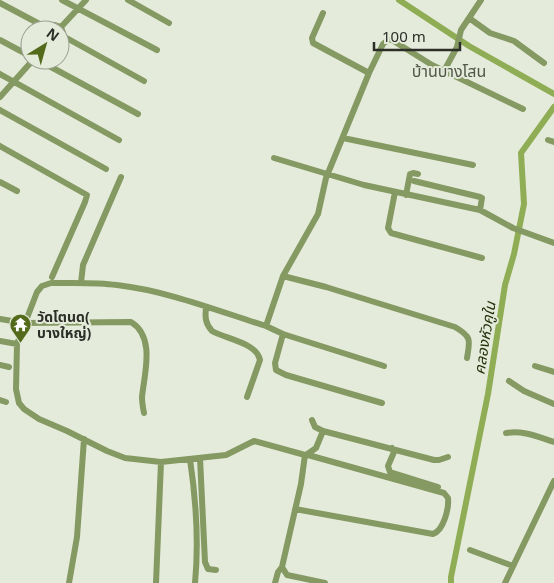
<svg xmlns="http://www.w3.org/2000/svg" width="554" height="583" font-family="'Noto Sans','Noto Sans Thai',sans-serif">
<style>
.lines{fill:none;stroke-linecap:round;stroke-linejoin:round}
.canal{stroke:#8fad54;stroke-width:6}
.street{stroke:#859962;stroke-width:6}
.labels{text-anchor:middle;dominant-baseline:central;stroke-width:4;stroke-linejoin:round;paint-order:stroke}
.poi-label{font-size:14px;font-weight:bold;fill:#2c2e28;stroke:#e5ebdb;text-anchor:start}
.water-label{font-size:15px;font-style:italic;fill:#26320c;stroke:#e5ebdb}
.quarter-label{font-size:16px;fill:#505648;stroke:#e5ebdb}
</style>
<rect width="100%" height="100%" fill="#e5ebdb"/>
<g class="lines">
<path class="canal" d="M 399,0 L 469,46 L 554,94
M 451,583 L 451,577 L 488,394 L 505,285 L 514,254 L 524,204 L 521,153 L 554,107"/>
<path class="street" d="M 62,0 L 157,50
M 128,0 L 169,23
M 0,3 L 49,29
M 323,13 L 312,38 L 313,43 L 369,73
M 469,18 L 490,33 L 514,41 L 544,63
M 61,27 L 86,0
M 48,30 L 55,25 L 61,27 L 63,33 L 60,39
M 63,36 L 144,81
M 0,40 L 30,56
M 38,60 L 138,114
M 444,71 L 457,47 L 461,30 L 481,0
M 0,74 L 119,140
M 0,97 L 33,60
M 0,110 L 106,169
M 343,138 L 473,165
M 548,140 L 554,142
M 0,146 L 87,195 L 85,202 L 52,277
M 274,158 L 364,185 L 480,210 L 513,228 L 554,243
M 414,181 L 480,197 L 482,198 L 480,210
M 0,182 L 17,191
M 395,192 L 388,228 L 391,233 L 482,258
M 406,195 L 410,174 L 413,173 L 418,174
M 283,276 L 326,287 L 455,327 C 472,337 470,340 467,358
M 81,283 L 83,265 L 121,177
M 206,308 C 205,317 205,323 212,331 C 226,339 257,343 260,360 L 247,397
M 0,319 L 18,322
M 24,323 L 131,322 C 156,337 144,375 142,397 C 142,402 143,408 144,413
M 266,326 L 283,334 L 384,366
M 283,334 L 275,363 L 276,370 L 286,375 L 382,403
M 0,341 L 17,344 L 37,292 L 42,286 L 51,283 C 73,283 96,282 117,285 C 168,291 218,311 266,326 L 283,276 L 318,214 L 326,178 L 369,73 L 383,44 L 388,40 L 392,40 L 432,65 L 523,109
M 17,344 L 16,389 L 19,403 L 24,409 L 39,419 L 67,431 L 107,451 L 125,458 L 161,462 L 226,455 L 254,441 L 305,455 L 301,484 L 282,567 L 287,575 L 325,583
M 0,365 L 9,367
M 535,366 L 554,372
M 509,381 L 524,391 L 554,404
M 0,400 L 6,402
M 312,420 L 315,427 L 323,431 L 434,460 L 439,460 L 448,457
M 506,433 C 523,430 538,437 554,442
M 392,448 L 394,452 L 388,466 L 390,472 L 438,487
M 306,455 L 316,448 L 323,431
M 200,458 L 205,562 L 208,569 L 216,570
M 190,459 C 196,500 199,542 195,583
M 295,509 L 433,534 C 444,530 449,508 448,498 L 444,493 L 308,455
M 470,550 L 513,566
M 69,583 L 77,537 L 84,439
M 156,583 L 161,462
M 275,583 L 278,572 L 282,567
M 505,583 L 554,481"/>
</g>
<defs>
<symbol id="temple-pin" viewBox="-11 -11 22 30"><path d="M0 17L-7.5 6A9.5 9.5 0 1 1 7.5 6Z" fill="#536a1b" stroke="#e5ebdb"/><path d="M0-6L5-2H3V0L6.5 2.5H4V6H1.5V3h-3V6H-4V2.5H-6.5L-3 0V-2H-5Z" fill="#fff"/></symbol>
</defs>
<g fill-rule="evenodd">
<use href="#temple-pin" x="8" y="312" width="25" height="34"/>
</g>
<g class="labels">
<g class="poi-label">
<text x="37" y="316">วัดโตนด(<tspan x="37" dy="16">บางใหญ่)</tspan></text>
</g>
<g class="water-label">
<text transform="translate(484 338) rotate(-81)">คลองหัวคูใน</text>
</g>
<g class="quarter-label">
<text x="449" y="71">บ้านบางโสน</text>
</g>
</g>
<g transform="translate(45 45) rotate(37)"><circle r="24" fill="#e5ebdb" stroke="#9b9f93"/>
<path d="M0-4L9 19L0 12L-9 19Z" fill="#536a1b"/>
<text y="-8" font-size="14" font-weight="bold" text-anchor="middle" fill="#2c2e28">N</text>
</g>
<path d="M374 42v8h86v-8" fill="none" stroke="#2c2e28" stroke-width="2.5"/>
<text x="382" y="42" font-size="15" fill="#2c2e28" stroke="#e5ebdb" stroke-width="4" paint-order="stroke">100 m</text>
</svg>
